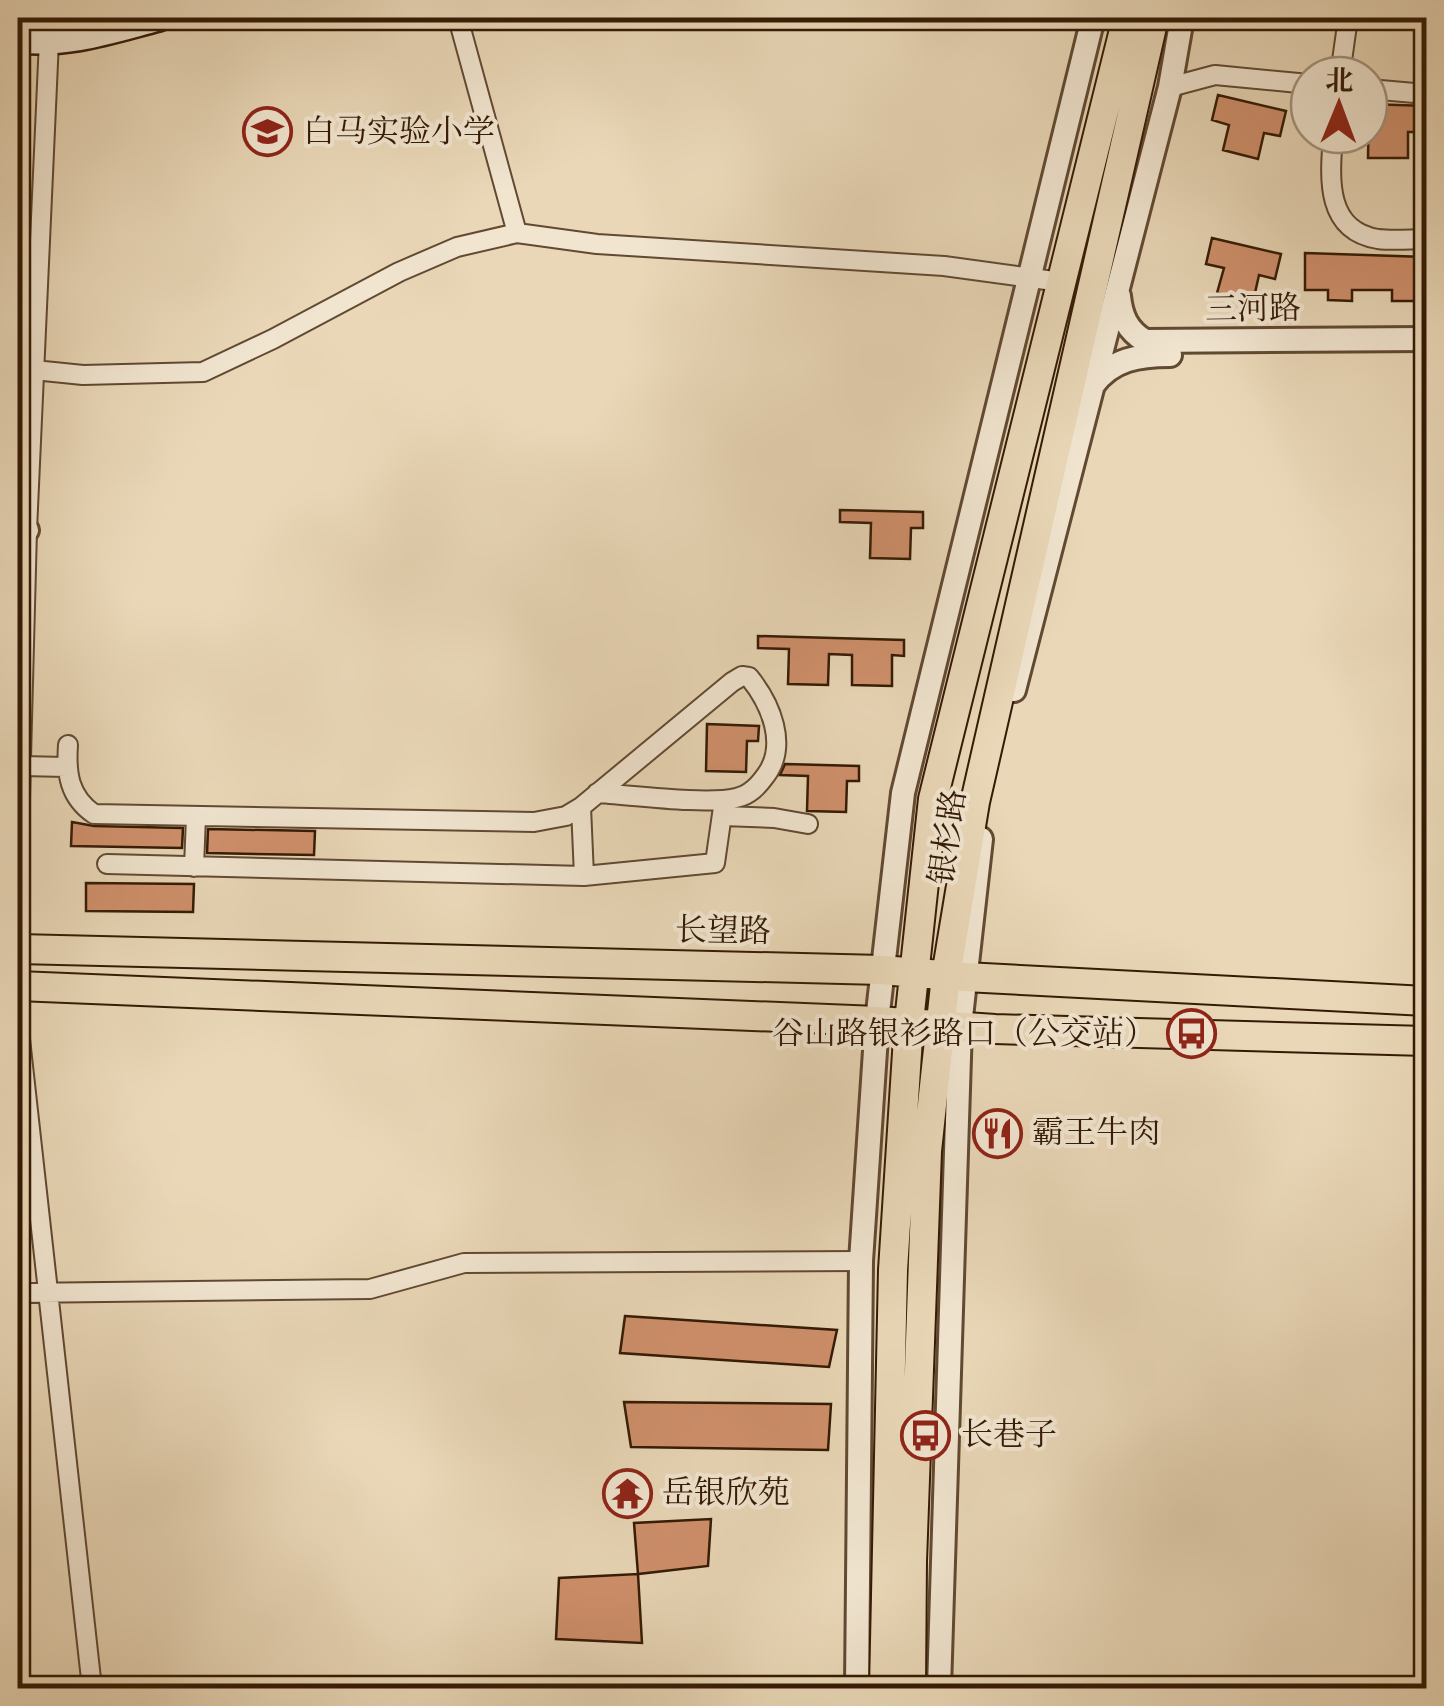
<svg xmlns="http://www.w3.org/2000/svg" width="1444" height="1706" font-family="'IM FELL Double Pica','Noto Serif SC',serif">
<style>
.building{fill:#cf906c;stroke:#341a05;stroke-width:2.5}
.lines{fill:none;stroke-linecap:round;stroke-linejoin:round}
.minor-casing{stroke:#614932;stroke-width:22}
.tertiary-casing{stroke:#614932;stroke-width:28}
.secondary-casing{stroke:#341a05;stroke-width:30}
.primary-casing{stroke:#341a05;stroke-width:32}
.minor{stroke:#f1e5d0;stroke-width:18}
.tertiary{stroke:#f1e5d0;stroke-width:22}
.secondary{stroke:#f1e5d0;stroke-width:25}
.primary{stroke:#e9d7b7;stroke-width:28}
.labels{text-anchor:middle;dominant-baseline:central;stroke-width:8;stroke-linejoin:round;paint-order:stroke}
.poi-label{font-size:32px;fill:#341a05;stroke:#f1e5d0;text-anchor:start}
.street-label{font-size:32px;fill:#341a05;stroke:#f1e5d0}
</style>
<rect width="100%" height="100%" fill="#e9d7b7"/>
<filter id="stains"><feTurbulence type="fractalNoise" baseFrequency=".002" numOctaves="4"/><feColorMatrix values="0 0 0 0 .2 0 0 0 0 .09 0 0 0 0 .02 0 0 0 .5 -.17"/></filter>
<radialGradient id="worn" r=".72"><stop offset=".6" stop-color="#630" stop-opacity="0"/><stop offset="1" stop-color="#630" stop-opacity=".3"/></radialGradient>
<path class="building" d="M 1218,95 L 1286,111 L 1280,136 L 1264,133 L 1258,159 L 1223,150 L 1229,125 L 1212,120 Z
M 1369,104 L 1426,106 L 1426,132 L 1408,132 L 1408,158 L 1368,158 Z
M 1212,238 L 1281,254 L 1275,279 L 1259,275 L 1253,302 L 1217,293 L 1224,268 L 1206,264 Z
M 1305,253 L 1426,257 L 1426,290 L 1416,290 L 1416,301 L 1392,301 L 1392,290 L 1352,290 L 1352,301 L 1328,300 L 1328,290 L 1305,290 Z
M 840,510 L 923,512 L 923,528 L 911,528 L 910,559 L 870,558 L 871,523 L 840,522 Z
M 758,636 L 904,640 L 904,656 L 892,655 L 892,686 L 852,685 L 852,655 L 829,654 L 828,685 L 788,684 L 789,649 L 758,648 Z
M 707,724 L 759,726 L 758,741 L 747,741 L 746,772 L 706,771 Z
M 785,764 L 859,766 L 859,781 L 847,781 L 846,812 L 807,811 L 808,776 L 780,775 Z
M 72,822 L 94,826 L 183,828 L 182,848 L 71,846 Z
M 208,829 L 315,831 L 314,855 L 207,853 Z
M 86,883 L 194,884 L 193,912 L 86,911 Z
M 625,1316 L 837,1330 L 829,1367 L 620,1353 Z
M 624,1402 L 831,1404 L 828,1450 L 631,1447 Z
M 711,1519 L 708,1566 L 638,1574 L 634,1523 Z
M 638,1574 L 642,1643 L 556,1639 L 559,1578 Z"/>
<g class="lines">
<defs>
<path id="minor" d="M 458,18 L 517,233
M 1340,75 L 1348,18
M 1170,87 L 1215,75 L 1309,84
M 1369,89 L 1426,94
M 1333,135 C 1330,176 1324,230 1378,239 C 1394,241 1411,239 1426,239
M 34,370 L 83,375 L 203,372 L 273,339 L 399,272 L 457,247 L 517,233 L 597,244 L 944,266 L 1061,282
M 68,745 C 66,773 69,797 94,814 L 534,822 L 566,816 L 581,807 L 732,682 L 742,676 L 749,677 C 771,704 788,745 766,775 C 758,786 750,795 736,798 C 706,805 632,795 597,793
M 22,766 L 66,767
M 581,807 L 584,876
M 723,816 L 774,818 L 808,824
M 107,864 L 584,876 L 715,863 L 724,800
M 194,867 L 196,817
M 18,873 L 27,530 L 50,18
M 18,1021 L 92,1688
M 18,1293 L 370,1289 L 464,1263 L 861,1261"/>
<path id="tertiary" d="M 1119,296 C 1121,316 1127,330 1145,341 L 1426,339
M 1093,385 C 1112,359 1139,355 1170,355
M 18,529 L 27,530
M 1014,690 L 1170,87 L 1182,18
M 857,1688 L 861,1261 L 877,1021 L 903,793 L 1093,18
M 939,1688 L 960,1026 L 981,839"/>
<path id="secondary" d="M 18,40 C 70,45 109,31 159,18"/>
<path id="primary" d="M 18,949 L 882,970 L 965,977 L 1426,1001
M 18,986 L 877,1021 L 995,1029 L 1426,1041
M 884,1688 L 893,1270 L 909,1022 L 933,799 L 1127,18
M 911,1688 L 912,1561 L 927,1151 L 946,976 L 975,802 L 1154,18"/>
</defs>
<use href="#minor" class="minor-casing"/>
<use href="#tertiary" class="tertiary-casing"/>
<use href="#secondary" class="secondary-casing"/>
<use href="#primary" class="primary-casing"/>
<use href="#minor" class="minor"/>
<use href="#tertiary" class="tertiary"/>
<use href="#secondary" class="secondary"/>
<use href="#primary" class="primary"/>
</g>
<defs>
<symbol id="school-ring" viewBox="-11 -11 22 22"><circle r="9.5" fill="#f1e5d0" stroke="#8f2418" stroke-width="1.5"/><path d="M0-5L7-2L0 1L-7-2ZM-4 1L0 2.5L4 1V4Q0 6-4 4Z" fill="#8f2418"/></symbol>
<symbol id="bus-ring" viewBox="-11 -11 22 22"><circle r="9.5" fill="#f1e5d0" stroke="#8f2418" stroke-width="1.5"/><path d="M-5-6H5V4H4V6H2V4H-2V6H-4V4H-5ZM-3.5-4V0h7V-4ZM-3.5 1.2v1.5H-2V1.2ZM2 1.2v1.5H3.5V1.2Z" fill="#8f2418"/></symbol>
<symbol id="restaurant-ring" viewBox="-11 -11 22 22"><circle r="9.5" fill="#f1e5d0" stroke="#8f2418" stroke-width="1.5"/><path d="M-5-6h1v4h1v-4h1v4h1v-4h1v5L-1.5 .5V6h-2V.5L-5-1ZM5-6V6H3V1.5H1.5Q1.5-4 5-6Z" fill="#8f2418"/></symbol>
<symbol id="temple-ring" viewBox="-11 -11 22 22"><circle r="9.5" fill="#f1e5d0" stroke="#8f2418" stroke-width="1.5"/><path d="M0-6L5-2H3V0L6.5 2.5H4V6H1.5V3h-3V6H-4V2.5H-6.5L-3 0V-2H-5Z" fill="#8f2418"/></symbol>
</defs>
<g fill-rule="evenodd">
<use href="#school-ring" x="240" y="104" width="55" height="55"/>
<use href="#bus-ring" x="1164" y="1006" width="55" height="55"/>
<use href="#restaurant-ring" x="970" y="1106" width="55" height="55"/>
<use href="#bus-ring" x="898" y="1408" width="55" height="55"/>
<use href="#temple-ring" x="600" y="1466" width="55" height="55"/>
</g>
<g class="labels">
<g class="poi-label">
<text x="303" y="132">白马实验小学</text>
<text x="1156" y="1034" text-anchor="end">谷山路银衫路口（公交站）</text>
<text x="1032" y="1133">霸王牛肉</text>
<text x="961" y="1435">长巷子</text>
<text x="662" y="1493">岳银欣苑</text>
</g>
<g class="street-label">
<text transform="translate(1253 309) rotate(-1)">三河路</text>
<text transform="translate(948 837) rotate(-82)">银杉路</text>
<text transform="translate(723 931) rotate(1)">长望路</text>
</g>
</g>
<rect width="1444" height="1706" fill="none" stroke="#e9d7b7" stroke-width="60"/>
<rect x="20" y="20" width="1404" height="1666" fill="none" stroke="#341a05" stroke-width="5"/>
<rect x="30" y="30" width="1384" height="1646" fill="none" stroke="#341a05" stroke-width="2.5"/>
<g transform="translate(1339 105) rotate(1)"><circle r="48" fill="#f1e5d0" stroke="#a5947f" stroke-width="2.5"/>
<path d="M0-8L18 38L0 25L-18 38Z" fill="#8f2418"/>
<text y="-15" font-size="28" font-weight="bold" text-anchor="middle" fill="#341a05">北</text>
</g>
<rect width="100%" height="100%" filter="url(#stains)"/>
<rect width="100%" height="100%" fill="url(#worn)"/>
</svg>
